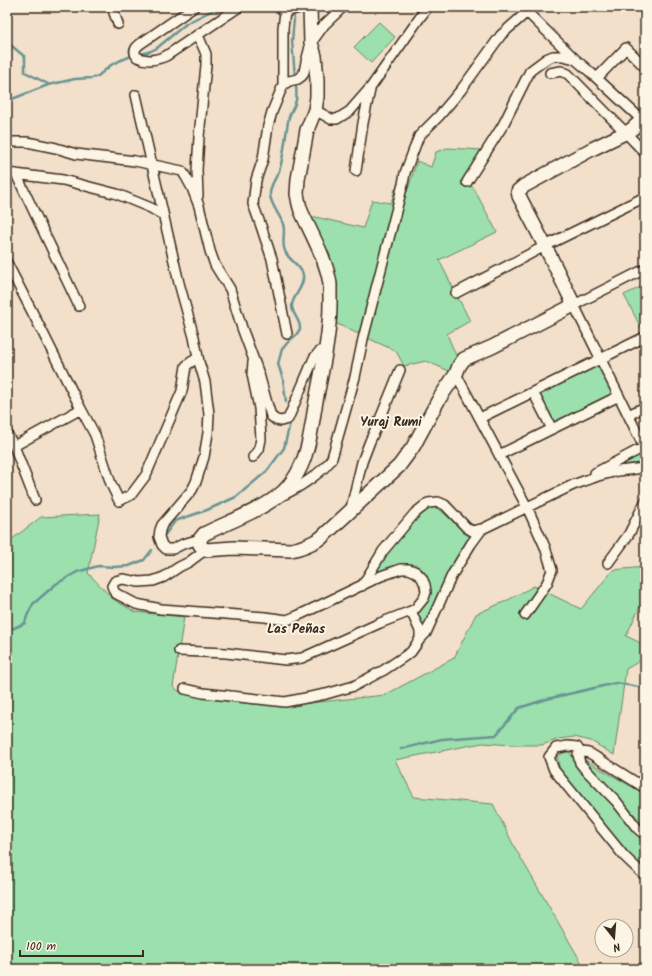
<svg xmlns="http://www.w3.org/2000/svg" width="652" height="976" font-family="Kalam,sans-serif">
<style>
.green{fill:#9be0ad;stroke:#6b8566}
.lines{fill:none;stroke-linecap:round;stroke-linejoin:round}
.stream{stroke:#699393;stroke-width:2.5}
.street-casing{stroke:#3b2a1e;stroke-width:12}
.secondary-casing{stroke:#3b2a1e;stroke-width:16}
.street{stroke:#fcf5e5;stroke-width:9}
.secondary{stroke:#fcf5e5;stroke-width:13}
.labels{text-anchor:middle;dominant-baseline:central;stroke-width:4;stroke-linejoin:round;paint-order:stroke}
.neighbourhood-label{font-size:13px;font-weight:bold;fill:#3b2a1e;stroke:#fcf5e5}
</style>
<rect width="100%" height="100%" fill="#f2e0ca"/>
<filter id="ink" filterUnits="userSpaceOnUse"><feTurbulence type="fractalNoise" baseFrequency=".025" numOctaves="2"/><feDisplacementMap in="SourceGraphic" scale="8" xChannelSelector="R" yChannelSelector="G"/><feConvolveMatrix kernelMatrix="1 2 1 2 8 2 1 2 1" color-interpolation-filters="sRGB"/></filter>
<g filter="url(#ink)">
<path class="green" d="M 379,22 L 395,37 L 371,63 L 354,47 Z
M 447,148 L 482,150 L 461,185 L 473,187 L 497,232 L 439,260 L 470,321 L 447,334 L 457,358 L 449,371 L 426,361 L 404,366 L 396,351 L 352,331 L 335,323 L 307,215 L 363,228 L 372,200 L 391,203 L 395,189 L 407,192 L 417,161 L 431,167 L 436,152 Z
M 645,285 L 645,326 L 641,328 L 624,295 Z
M 598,364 L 613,394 L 552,424 L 537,394 Z
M 641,452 L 645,460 L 645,463 L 608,469 Z
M 431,507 L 439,509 L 468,534 L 470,537 L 469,541 L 424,630 L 417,612 L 428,602 L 431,591 L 429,580 L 423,570 L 415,564 L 398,565 L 371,577 L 386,551 L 422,512 Z
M 100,514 L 88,573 L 113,599 L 135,612 L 184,617 L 173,687 L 183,694 L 235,702 L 291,705 L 385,695 L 454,658 L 476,614 L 506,601 L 534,586 L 581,609 L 613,570 L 645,567 L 645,596 L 626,636 L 645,645 L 645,658 L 626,669 L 614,755 L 591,741 L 574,737 L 559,739 L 542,745 L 513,745 L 482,743 L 395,760 L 414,797 L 493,804 L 515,848 L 580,960 L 584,969 L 7,969 L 7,543 L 41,517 Z
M 568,751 L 589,779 L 645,842 L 645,872 L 622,849 L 560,771 L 557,756 Z
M 583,759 L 645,794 L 645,826 Z"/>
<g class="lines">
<path class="stream" d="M 293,12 L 294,19 L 292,41 L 295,77
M 7,42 L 25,57 L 25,72 L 48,84
M 142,54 L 151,51 L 157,48 L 187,23 L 219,7
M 7,101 L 48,85 L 75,79 L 92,78 L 98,76 L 111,65 L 119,61 L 129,57
M 286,402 L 283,379 L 278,364 L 282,349 L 290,340 L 296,335 L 300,329 C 300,327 300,325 299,323 C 297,317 292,312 292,306 C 291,298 305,287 303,275 C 302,266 288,260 285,251 C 281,242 286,233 283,224 C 280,215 270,204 270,194 C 270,185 276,178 279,171 C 285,153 285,135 289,117 C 291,111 295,106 296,100 C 297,94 296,88 296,82
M 164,536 L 175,521 L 207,510 L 236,497 L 267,471 L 284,448 L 290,423
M 7,630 L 14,628 L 25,623 L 27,616 L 33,604 L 56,584 L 77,572 L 98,566 L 114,567 L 129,566 L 144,560 L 152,550
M 401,749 L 442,739 L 496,735 L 519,708 L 547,699 L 616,683 L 645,688"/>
<defs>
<path id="street" d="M 112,7 L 118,24
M 194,7 L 140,44 C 135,48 133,52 137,57 C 147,62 156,60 166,56 L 239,7
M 279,7 L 285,12 L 303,7
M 285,12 L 283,28 L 283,85 L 272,112 L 268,126 L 263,159 L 256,180 L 253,204 L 261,226 L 272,259 L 287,334
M 527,12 L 575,59 L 589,71 L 642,120 L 645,117
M 550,73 L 561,71 L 568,74 L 626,133 L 645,153
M 597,78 L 626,48 L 645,67
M 283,85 L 289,81 L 298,79 L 302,76 L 304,72 L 306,62 L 311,43 L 324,25 L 343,7
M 136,95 L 179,283 L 194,337 L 199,362 L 205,382 L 209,414 L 208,433 L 204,457 L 196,482 L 192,490 L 162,525 L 160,530 L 159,537 L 162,545 L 166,549 L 173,549 L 183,544 L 200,539
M 315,110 L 331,119 L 337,119 L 350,111 L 371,87 L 421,16 L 428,7
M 11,142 L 27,142 L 56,148 L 76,154 L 135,161 L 182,171 L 186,177 L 192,188 L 199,206 L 210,251 L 215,265 L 230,289 L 242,328 L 259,374 L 267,403 L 271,416 L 276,420 L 281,421 L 288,419 L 314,358 L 319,352 L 327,347
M 356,171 L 363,123 L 370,90
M 7,173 L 63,180 L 117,194 L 151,208 L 163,215
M 16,174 L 79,306
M 467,182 L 503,125 L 530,71 L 546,59 L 553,56 L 563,56 L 575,59
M 198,196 L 197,170 L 199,137 L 206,65 L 206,54 L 198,35
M 7,263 L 43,333 L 81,409 L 95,435 L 111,484 L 119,501 L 131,495 L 146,475 L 182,391 L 186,366 L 191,362 L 198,358
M 456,293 L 545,246 L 645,197
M 253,362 L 252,374 L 259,408 L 261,439 L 259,449 L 253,457
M 456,374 L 527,507 L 545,547 L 552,570 L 547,583 L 525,615
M 533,392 L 552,429
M 628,415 L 645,407
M 480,418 L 645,337
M 7,434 L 14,446 L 35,500
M 14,446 L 81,409
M 499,455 L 619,396
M 595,473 L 644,447 L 574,305 L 645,269
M 283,495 C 297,489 325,471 332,458 L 355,377 L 363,339 L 403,184 L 405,173 L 419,136 L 439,116 L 461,90 L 501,35 L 527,12 L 529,7
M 350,512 L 362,462 L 370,441 L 378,424 L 400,370
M 608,563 L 629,534 L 645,502
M 362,586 L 383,551 L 415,513 L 428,503 L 438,502 L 445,505 L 467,528 L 472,531 L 482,529 L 573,485 L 598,476 L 618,471 L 645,468
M 420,639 L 426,633 L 452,575 L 471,544 L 482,529
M 179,651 L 226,653 L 286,660 L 302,658 L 380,623 L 411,611 L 416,608 L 424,598 L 426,592 L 425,585 L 422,578 L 416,572 L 409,569 L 401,569 L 381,576 L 327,602 L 297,616 L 287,620 L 265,617 L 161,609 L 136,604 L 115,593 L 112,586 L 115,581 L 123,579 L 139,582 L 153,581 L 164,577 L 179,567 L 189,562 L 205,550
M 185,689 L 203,693 L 285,702 L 326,694 L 354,686 L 384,670 L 411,652 L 420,639 L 420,631 L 411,611
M 581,753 L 577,747 L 568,746 L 556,748 L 549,757 L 554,770 L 624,856 L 645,876
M 645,788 L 591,754 C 586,752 583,751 578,755 L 580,763 L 584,768 L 616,801 L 637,828 L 645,835"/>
<path id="secondary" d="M 310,7 L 311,43 L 315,56 L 317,80 L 317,97 L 315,110 L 307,130 L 304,147 L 298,179 L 297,194 L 299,204 L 301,211 C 311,233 327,261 330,284 C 330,290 330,297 330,303 C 330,336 322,369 316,401 C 312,423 310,446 301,466 C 297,475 291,484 284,491 C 265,509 228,522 204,534 L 200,539 L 200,545 L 205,550 L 234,548 L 291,550 C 302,548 311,544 321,538 L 399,466 L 413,447 L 439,399 L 456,374 L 459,366 L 464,359 L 492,347 L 574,305 L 545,246 L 519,196 L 518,191 L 524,186 L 592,149 L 631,130 L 642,120 L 645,123"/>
</defs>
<use href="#street" class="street-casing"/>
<use href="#secondary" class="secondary-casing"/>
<use href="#street" class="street"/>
<use href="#secondary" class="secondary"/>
</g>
</g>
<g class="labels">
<g class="neighbourhood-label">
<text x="391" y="422">Yuraj Rumi</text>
<text x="296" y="629">Las Peñas</text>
</g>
</g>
<rect width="652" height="976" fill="none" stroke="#fcf5e5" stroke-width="24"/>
<rect x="12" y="12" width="628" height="952" fill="none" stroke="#3b2a1e" stroke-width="1.5" filter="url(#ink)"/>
<g transform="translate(614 938) rotate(163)"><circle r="19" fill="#fcf5e5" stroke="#afa495"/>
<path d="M0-3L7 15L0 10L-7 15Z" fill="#3b2a1e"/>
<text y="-6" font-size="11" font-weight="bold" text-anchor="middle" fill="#3b2a1e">N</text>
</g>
<path d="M20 950v6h123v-6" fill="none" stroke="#3b2a1e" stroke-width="2"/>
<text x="26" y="950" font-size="12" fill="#3b2a1e" stroke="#fcf5e5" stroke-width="3" paint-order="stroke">100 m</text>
</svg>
